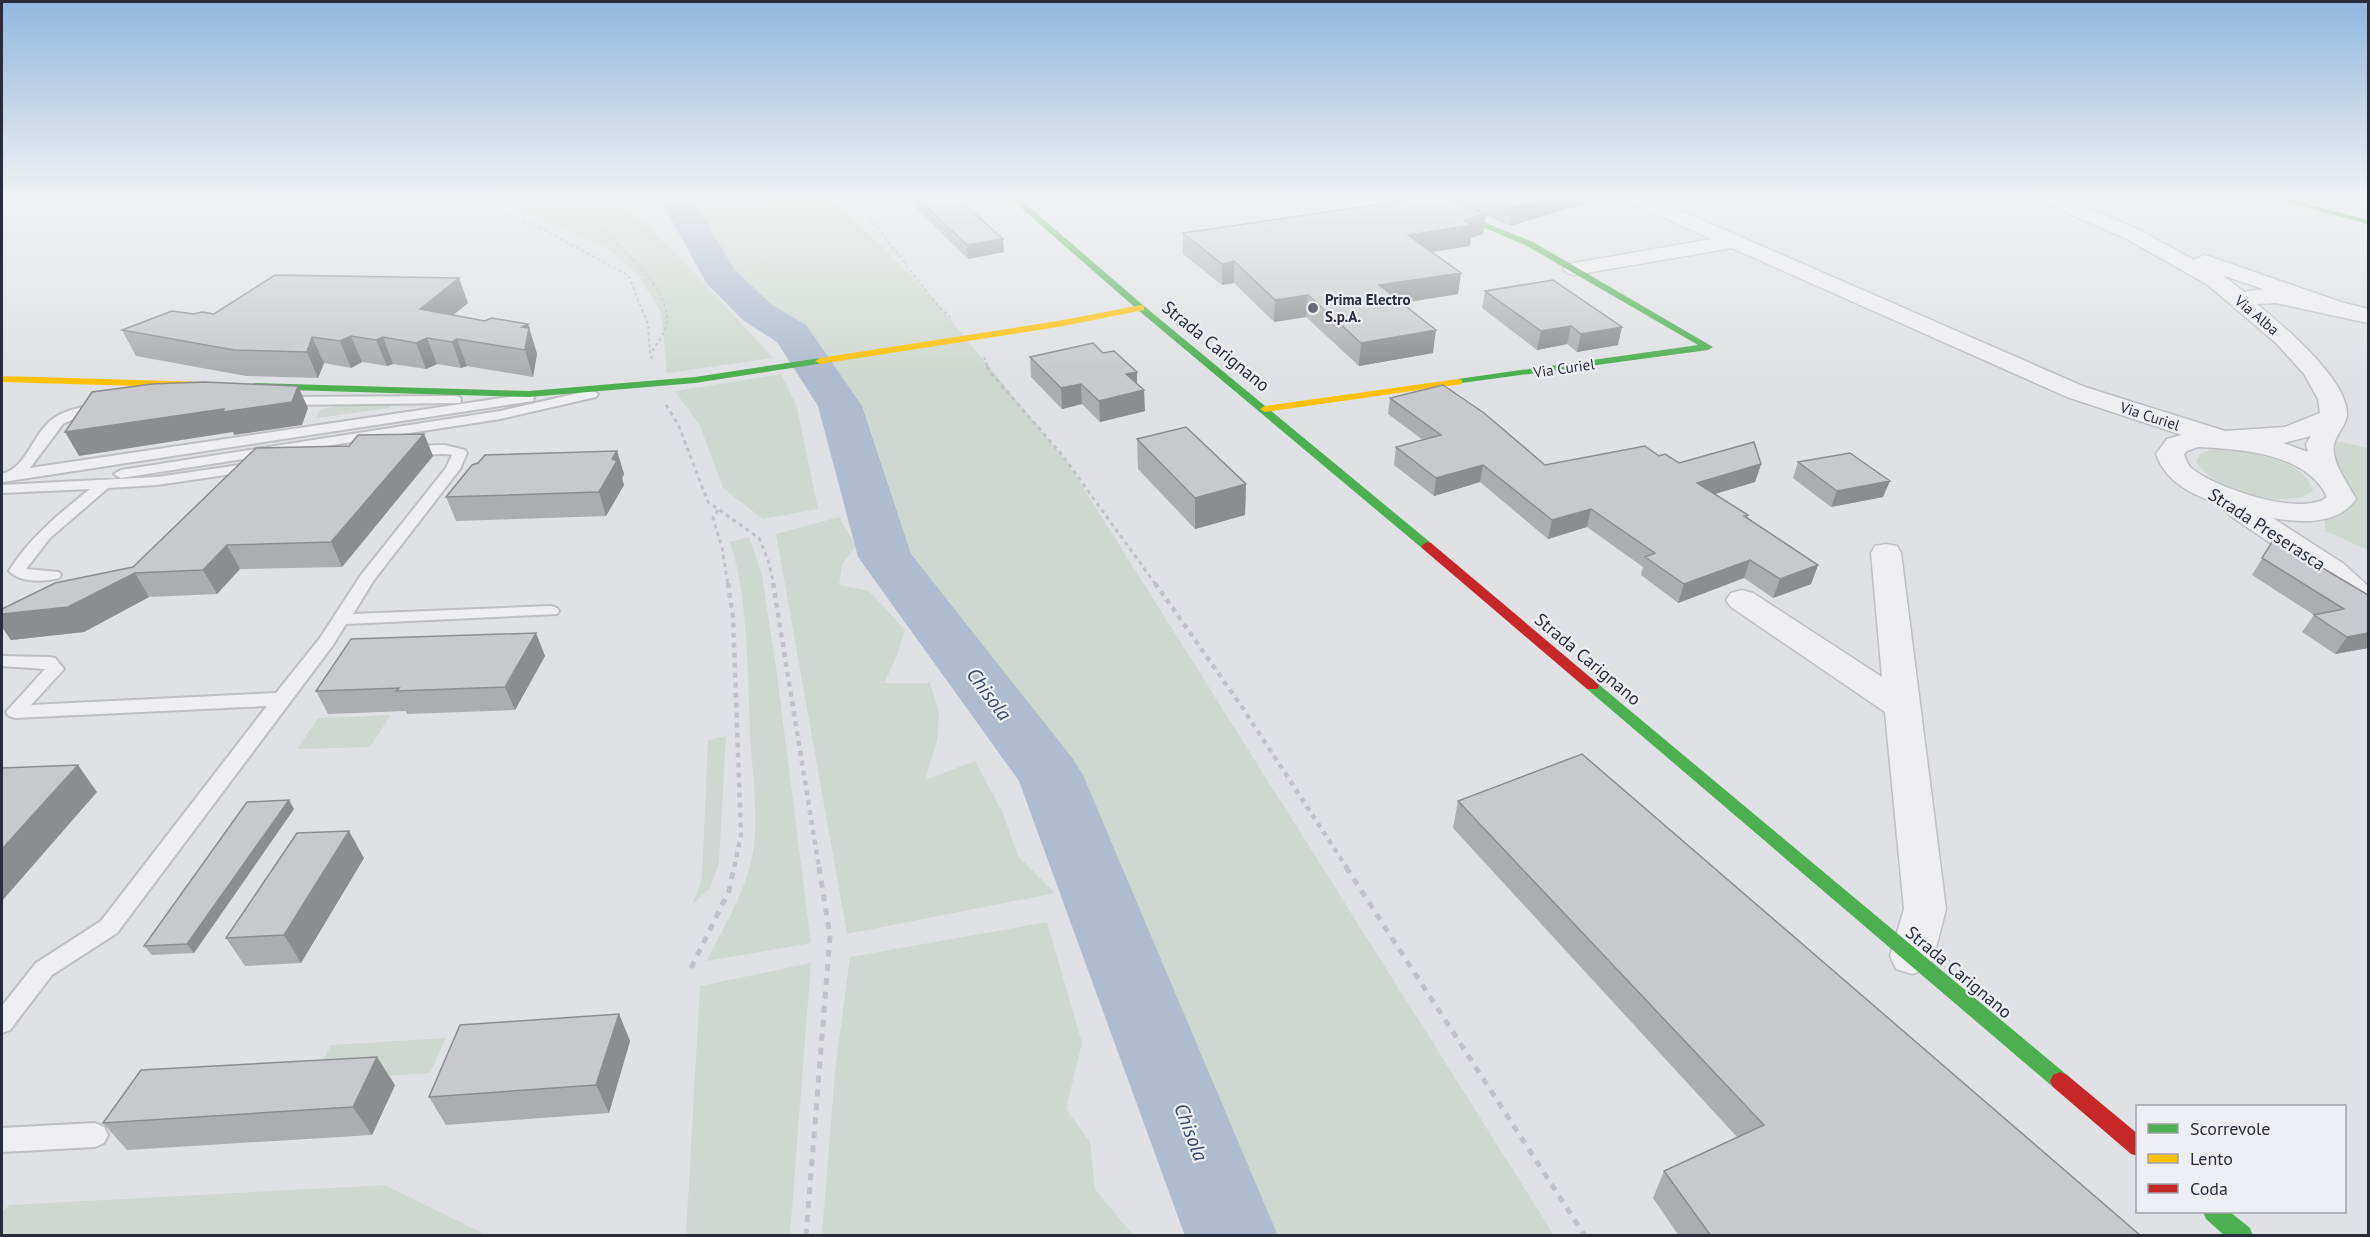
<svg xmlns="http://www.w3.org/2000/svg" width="2370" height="1237" font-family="'PT Sans',sans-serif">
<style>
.green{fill:#cfd8d0}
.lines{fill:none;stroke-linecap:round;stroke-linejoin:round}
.river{fill:#afbbce;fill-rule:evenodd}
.lane-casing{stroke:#bdbfc2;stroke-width:4}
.street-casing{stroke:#bdbfc2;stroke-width:3}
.path-far3{stroke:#c1c2c7;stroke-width:2;stroke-dasharray:3 3;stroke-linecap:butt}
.path-far2{stroke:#c1c2c7;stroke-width:3;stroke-dasharray:4 4;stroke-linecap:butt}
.path-far1{stroke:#c1c2c7;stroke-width:4.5;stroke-dasharray:5 5;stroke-linecap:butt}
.path{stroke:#c1c2c7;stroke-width:5;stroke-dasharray:7 7;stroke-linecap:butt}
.lane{fill:#efeff1;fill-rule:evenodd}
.street{fill:#efeff1;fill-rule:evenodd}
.fast{fill:#4caf50;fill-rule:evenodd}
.slow{fill:#ffc107;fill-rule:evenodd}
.jam{fill:#c62828;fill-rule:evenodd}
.wall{fill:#acadaf}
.shaded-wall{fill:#8c8d8f}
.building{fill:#c8c9cc;stroke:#8c8d8f;stroke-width:1.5}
.poi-dot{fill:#686c77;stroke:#edeff4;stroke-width:2}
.labels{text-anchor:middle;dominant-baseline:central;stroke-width:4.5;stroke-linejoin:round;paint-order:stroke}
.far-poi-label{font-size:15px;font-weight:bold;fill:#282d3c;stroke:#edeff4;text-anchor:start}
.far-street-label{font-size:15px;fill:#282d3c;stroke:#edeff4}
.street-label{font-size:18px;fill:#282d3c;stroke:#edeff4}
.water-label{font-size:20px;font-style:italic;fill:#35496d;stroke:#edeff4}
</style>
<rect width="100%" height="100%" fill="#dfe1e4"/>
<path class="green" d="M 496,199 L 624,199 L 626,208 L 679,256 L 773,358 L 667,373 L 661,312 L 639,277 L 607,247 Z
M 662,199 L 833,199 L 926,290 L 1067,462 L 1554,1235 L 1232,1235 L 1050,775 L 885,557 L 840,406 L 792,334 L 720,276 Z
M 781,374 L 797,407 L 818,509 L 763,519 L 723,488 L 700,426 L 675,391 Z
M 343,405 L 393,405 L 390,408 L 316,418 L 321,409 Z
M 2323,438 L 2368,448 L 2368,550 L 2325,531 Z
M 2210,450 C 2237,449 2307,458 2313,491 C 2288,512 2210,490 2196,461 L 2200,454 Z
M 839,517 L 856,546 L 842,565 L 839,585 L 869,591 L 905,630 L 896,658 L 884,683 L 930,683 L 939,712 L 937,741 L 925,780 L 975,761 L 1003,813 L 1018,856 L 1055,893 L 847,934 L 776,534 Z
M 749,537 L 762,575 L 777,674 L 811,943 L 707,961 C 723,927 745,894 752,857 C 759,822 753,782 751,747 C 747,683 750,603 730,542 Z
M 391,715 L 370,747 L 297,749 L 318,718 Z
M 726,736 L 719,863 L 710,888 L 693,904 L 702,878 L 708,740 Z
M 1047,922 L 1082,1043 L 1066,1109 L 1090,1142 L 1095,1189 L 1133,1235 L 822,1235 L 835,1071 L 850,957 Z
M 811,963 L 790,1235 L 686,1235 L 700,986 Z
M 446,1038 L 430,1073 L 312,1081 L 331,1045 Z
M 385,1185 L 486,1235 L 2,1235 L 2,1211 L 10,1205 Z"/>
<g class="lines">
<path class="river" d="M 660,199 L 692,199 L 735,270 L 772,305 L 806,325 L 862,406 L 911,554 L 1073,759 L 1083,775 L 1278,1236 L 1185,1236 L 1019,781 L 858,557 L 818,406 L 777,342 L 744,321 L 707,284 Z"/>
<defs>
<path id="lane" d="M 592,390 L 598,394 L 596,397 L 500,419 L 121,478 L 114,474 L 121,470 L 500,411 Z
M 528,394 L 533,395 L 534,398 L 533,401 L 2,482 L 2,474 C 28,467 33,432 54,418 C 67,409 84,407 99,404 L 104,405 L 105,408 L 104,411 L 80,416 L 63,424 L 30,468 Z
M 455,396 L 460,397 L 461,400 L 460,403 L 283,405 L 277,401 L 283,397 Z
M 444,445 L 465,450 L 467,453 L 460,469 L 374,580 L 353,614 L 551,606 L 557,608 L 559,611 L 557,614 L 346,624 L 333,645 L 117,933 L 52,975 L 10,1030 L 2,1033 L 2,1006 L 36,963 L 101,921 L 267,706 L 15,718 L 9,716 L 6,712 L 45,669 L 2,666 L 2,656 L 49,657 L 55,658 L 64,669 L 31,705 L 276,693 L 320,638 L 361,575 L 446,468 L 452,455 C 437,451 411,460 400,450 L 407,446 Z
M 254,463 L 259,464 L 261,467 L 259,470 L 157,485 L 108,488 L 50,538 L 26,569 L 59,572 L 61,575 L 59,578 C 44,582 20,583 9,571 C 30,537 59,514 90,489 L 2,493 L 2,485 L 157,477 Z
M 95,1123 L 104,1127 L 108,1135 L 104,1143 L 95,1147 L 2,1152 L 2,1128 Z"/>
<path id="street" d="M 1629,199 L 1654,199 L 2085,387 L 2225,431 L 2285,427 L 2320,413 L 2318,399 L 2304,374 L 2276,343 L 2208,285 L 2125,238 L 2044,203 L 2042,199 L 2067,199 L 2139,230 L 2194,260 L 2204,255 L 2211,257 L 2341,302 L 2368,309 L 2368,323 L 2276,303 L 2257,304 C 2282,325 2350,381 2347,416 C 2346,424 2338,433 2335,441 C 2328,459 2349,484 2356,499 C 2338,525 2302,523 2273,518 L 2344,564 L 2368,586 L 2368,612 L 2357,609 L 2322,578 L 2229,515 L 2224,509 L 2226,506 C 2197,497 2167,485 2156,454 L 2167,439 L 2182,435 L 2067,397 L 1732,248 L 1574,275 L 1567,273 L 1563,269 L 1567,265 L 1574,263 L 1712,239 L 1631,203 ZM 2222,275 L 2263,289 L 2244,292 ZM 2311,436 L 2306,444 L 2308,452 L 2283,443 ZM 2198,447 C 2240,449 2307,453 2327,497 C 2302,518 2212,487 2190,467 C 2187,463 2186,459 2184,454 L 2187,451 Z
M 1886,544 L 1897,546 L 1901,553 L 1946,909 L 1934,956 L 1928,969 L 1912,974 L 1896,969 L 1890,956 L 1904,909 L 1885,712 L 1731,607 L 1726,600 L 1731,593 L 1742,590 L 1753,593 L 1882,677 L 1871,553 L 1875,546 Z"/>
</defs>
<use href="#lane" class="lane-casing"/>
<use href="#street" class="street-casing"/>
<path class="path-far3" d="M 473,199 L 542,229 L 628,275 L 648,324 L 650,353 L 653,361
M 592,199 L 593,222 C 616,244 668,285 667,320 C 667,332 657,343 651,353
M 855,199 L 939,307 L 950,317
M 984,357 L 988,367"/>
<path class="path-far2" d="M 987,366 L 990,372 L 1063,456 L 1156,585
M 666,405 L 678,424 L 708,502 L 759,538 L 768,560 L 774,585
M 718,510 L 713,518 L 722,547 L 728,585"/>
<path class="path-far1" d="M 728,583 L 733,617 L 741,834 L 734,868
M 773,583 L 819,868
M 1155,583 L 1242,707 L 1347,868"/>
<path class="path" d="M 1346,867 L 1585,1236
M 691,968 L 729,891 L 734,867
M 806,1236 L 830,936 L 819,867"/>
<use href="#lane" class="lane"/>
<use href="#street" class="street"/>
<path class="fast" d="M 1011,199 L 1020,199 L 1144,306 L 1431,543 L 1433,546 L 1431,549 L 1423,549 L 1138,310 Z
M 1457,199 L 1469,199 L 1447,207 L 1533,242 L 1713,347 L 1708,350 L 1454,384 L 1454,380 L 1458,379 L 1698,345 L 1527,246 L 1436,207 Z
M 2275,199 L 2289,199 L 2368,220 L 2368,224 Z
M 820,358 L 825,361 L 824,363 L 695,383 L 529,397 L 255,389 L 250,386 L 255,383 L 529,391 L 695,377 Z
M 1592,681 L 1597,683 L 2067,1075 L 2070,1081 L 2067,1087 L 2060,1090 L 2053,1087 L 1587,689 L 1585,686 L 1587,683 Z
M 2203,1212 L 2230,1212 L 2250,1228 L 2253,1236 L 2225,1236 L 2206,1219 Z"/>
<path class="slow" d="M 1141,305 L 1144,306 L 1144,310 L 1058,327 L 820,364 L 815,361 L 820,358 L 1058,321 Z
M 2,376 L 204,382 L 209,385 L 204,388 L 2,382 Z
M 1458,379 L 1462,380 L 1462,384 L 1265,412 L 1260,409 L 1265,406 Z"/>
<path class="jam" d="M 1427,542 L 1431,543 L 1597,683 L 1599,686 L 1597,689 L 1587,689 L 1423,549 L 1421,546 Z
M 2060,1072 L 2067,1075 L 2138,1134 L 2138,1156 L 2131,1154 L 2053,1087 L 2050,1081 L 2053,1075 Z"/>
</g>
<path class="wall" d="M 907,199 L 959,199 L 1003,239 L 1004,252 L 968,259 Z
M 1406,199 L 1449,199 L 1465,206 L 1466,199 L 1600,199 L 1510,226 L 1486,216 L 1483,234 L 1471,238 L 1470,246 L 1431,252 L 1458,294 L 1402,303 L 1433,353 L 1359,366 L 1306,317 L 1274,322 L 1234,283 L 1222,285 L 1183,254 L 1183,233 L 1408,200 Z
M 1485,291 L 1618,345 L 1577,352 L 1567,344 L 1537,350 L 1482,308 Z
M 468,303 L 453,315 L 485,321 L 528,324 L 537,354 L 533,377 L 467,366 L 461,368 L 437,364 L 426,369 L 393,364 L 387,366 L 362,362 L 351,368 L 324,363 L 318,378 L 246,376 L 136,356 L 122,330 L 194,314 Z
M 1103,353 L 1137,372 L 1137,384 L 1145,411 L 1100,422 L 1082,404 L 1062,409 L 1031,377 L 1030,357 Z
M 1390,398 L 1545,465 L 1659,456 L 1679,463 L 1761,464 L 1755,482 L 1714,494 L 1748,515 L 1747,518 L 1818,565 L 1811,584 L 1773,598 L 1744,578 L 1678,603 L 1641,575 L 1643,567 L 1587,527 L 1548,539 L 1480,482 L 1434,496 L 1394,465 L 1396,447 L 1423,440 L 1388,414 Z
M 424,434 L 433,456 L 342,567 L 240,569 L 217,594 L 149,597 L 84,632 L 11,640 L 2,627 L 2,609 L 133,567 Z
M 1137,439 L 1246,484 L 1245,515 L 1195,529 L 1138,469 Z
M 617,451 L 624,474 L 622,478 L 624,485 L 606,516 L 456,521 L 446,497 Z
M 1798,462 L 1883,497 L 1831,507 L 1793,478 Z
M 2274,539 L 2368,595 L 2368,648 L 2335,654 L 2302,632 L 2314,615 L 2252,575 Z
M 545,656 L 515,710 L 407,714 L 406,711 L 328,714 L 316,691 Z
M 1458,801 L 2141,1236 L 1679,1236 L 1653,1198 L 1664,1171 L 1737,1137 L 1453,828 Z
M 294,809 L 194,953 L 152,955 L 144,946 Z
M 364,858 L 301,963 L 245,966 L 226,938 Z
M 619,1014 L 630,1041 L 609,1113 L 446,1125 L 429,1097 Z
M 395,1085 L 372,1135 L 127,1150 L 103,1123 Z"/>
<path class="shaded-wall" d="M 1542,199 L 1600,199 L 1510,226 L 1512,208 Z
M 1486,214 L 1483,234 L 1471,238 L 1470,246 L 1405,256 L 1408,235 Z
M 1003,239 L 1004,252 L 968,259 L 967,245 Z
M 1234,261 L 1234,283 L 1222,285 L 1222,264 Z
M 1461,273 L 1458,294 L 1377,307 L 1379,285 Z
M 459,278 L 468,303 L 430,334 L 420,309 Z
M 1308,295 L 1306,317 L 1274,322 L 1275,300 Z
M 528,324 L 537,354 L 533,377 L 525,350 L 522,327 Z
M 1571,326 L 1567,344 L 1537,350 L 1541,331 Z
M 1622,327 L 1618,345 L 1577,352 L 1581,334 Z
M 1436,330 L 1433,353 L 1359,366 L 1361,343 Z
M 351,336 L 362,362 L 351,368 L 340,341 Z
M 312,337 L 324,363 L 318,378 L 307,352 Z
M 383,337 L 393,364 L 387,366 L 376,340 Z
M 427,338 L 437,364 L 426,369 L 416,343 Z
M 457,339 L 467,366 L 461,368 L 452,342 Z
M 1137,372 L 1137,392 L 1126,374 Z
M 1081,384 L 1082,404 L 1062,409 L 1061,388 Z
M 298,386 L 308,408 L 302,425 L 234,435 L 233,432 L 79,456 L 65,432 Z
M 1144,390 L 1145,411 L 1100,422 L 1099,401 Z
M 424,434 L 433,456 L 342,567 L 331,542 Z
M 617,451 L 624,474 L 622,478 L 624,485 L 606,516 L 599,492 L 612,459 Z
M 1761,464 L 1755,482 L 1692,501 L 1697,483 Z
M 1483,465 L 1480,482 L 1434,496 L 1436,478 Z
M 1890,481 L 1883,497 L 1831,507 L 1837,491 Z
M 1246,484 L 1245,515 L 1195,529 L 1195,498 Z
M 1591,509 L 1587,527 L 1548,539 L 1552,520 Z
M 227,545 L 240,569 L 217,594 L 203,570 Z
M 1750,560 L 1744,578 L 1678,603 L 1684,584 Z
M 1818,565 L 1811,584 L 1773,598 L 1780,579 Z
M 135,573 L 149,597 L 84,632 L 11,640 L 2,627 L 2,614 Z
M 536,633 L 545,656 L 515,710 L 505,687 Z
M 2368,633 L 2368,648 L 2335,654 L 2347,637 Z
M 78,765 L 97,792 L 2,901 L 2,849 Z
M 289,800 L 294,809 L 194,953 L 187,944 Z
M 349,831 L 364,858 L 301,963 L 284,935 Z
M 619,1014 L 630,1041 L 609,1113 L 596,1085 Z
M 377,1057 L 395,1085 L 372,1135 L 353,1107 Z"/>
<path class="building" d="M 918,199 L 959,199 L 1003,239 L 967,245 Z
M 1416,199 L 1449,199 L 1486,214 L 1464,220 L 1472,225 L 1408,235 L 1461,273 L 1379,285 L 1436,330 L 1361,343 L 1308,295 L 1275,300 L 1234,261 L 1222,264 L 1183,233 Z
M 1492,199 L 1542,199 L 1512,208 Z
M 275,275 L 459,278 L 420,309 L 485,321 L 491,318 L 528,324 L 522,327 L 529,328 L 525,350 L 457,339 L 452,342 L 427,338 L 416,343 L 383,337 L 376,340 L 351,336 L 340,341 L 312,337 L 307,352 L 234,350 L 122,330 L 172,311 L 194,314 L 202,312 L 214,314 Z
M 1553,280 L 1622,327 L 1581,334 L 1571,326 L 1541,331 L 1485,291 Z
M 1093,343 L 1103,353 L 1114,351 L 1137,372 L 1126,374 L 1144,390 L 1099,401 L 1081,384 L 1061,388 L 1030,357 Z
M 204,382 L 298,386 L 292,402 L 223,412 L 224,409 L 65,432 L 92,392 L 152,384 Z
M 1443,385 L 1484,413 L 1545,465 L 1645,446 L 1659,456 L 1665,454 L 1679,463 L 1754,442 L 1761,464 L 1697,483 L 1748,515 L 1744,516 L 1818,565 L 1780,579 L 1750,560 L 1684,584 L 1645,557 L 1655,553 L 1591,509 L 1552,520 L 1483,465 L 1436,478 L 1396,447 L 1441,435 L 1390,398 Z
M 1186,427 L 1246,484 L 1195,498 L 1137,439 Z
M 424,434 L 331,542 L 227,545 L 203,570 L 135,573 L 68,607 L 2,614 L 2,609 L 55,583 L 133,567 L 256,448 L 349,446 L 358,435 Z
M 617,451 L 612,459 L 617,461 L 599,492 L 446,497 L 472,465 L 478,463 L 485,455 Z
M 1850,453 L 1890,481 L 1837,491 L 1798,462 Z
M 2274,539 L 2368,595 L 2368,633 L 2347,637 L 2314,615 L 2344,609 L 2262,558 Z
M 536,633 L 505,687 L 396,691 L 399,688 L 316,691 L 351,639 Z
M 1582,754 L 2141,1236 L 1711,1236 L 1664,1171 L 1764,1125 L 1458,801 Z
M 78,765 L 2,849 L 2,768 Z
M 289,800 L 187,944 L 144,946 L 247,802 Z
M 349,831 L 284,935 L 226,938 L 297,833 Z
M 619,1014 L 596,1085 L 429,1097 L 460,1025 Z
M 377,1057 L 353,1107 L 103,1123 L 141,1070 Z"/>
<linearGradient id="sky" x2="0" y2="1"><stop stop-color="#91b7de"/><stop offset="0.53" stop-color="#f1f2f3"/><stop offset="1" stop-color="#f1f2f3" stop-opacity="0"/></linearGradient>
<rect width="2370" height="372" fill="url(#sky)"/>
<circle class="poi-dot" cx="1313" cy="308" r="6"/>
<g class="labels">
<g class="far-poi-label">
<text x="1325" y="299">Prima Electro<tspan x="1325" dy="17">S.p.A.</tspan></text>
</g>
<g class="far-street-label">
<text transform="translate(2257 315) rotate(40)">Via Alba</text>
<text transform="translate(1564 368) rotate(-8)">Via Curiel</text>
<text transform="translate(2150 416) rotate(18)">Via Curiel</text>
</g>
<g class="street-label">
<text transform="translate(1216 346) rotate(39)">Strada Carignano</text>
<text transform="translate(2267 529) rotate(33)">Strada Preserasca</text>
<text transform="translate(1588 659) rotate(40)">Strada Carignano</text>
<text transform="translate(1959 972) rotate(40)">Strada Carignano</text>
</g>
<g class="water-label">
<text transform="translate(989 694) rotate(53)">Chisola</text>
<text transform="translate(1191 1132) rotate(69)">Chisola</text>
</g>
</g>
<rect width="2370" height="1237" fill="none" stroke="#282d3c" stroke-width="6"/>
<rect x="2136" y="1105" width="210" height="108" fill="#edeff4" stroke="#9ea1aa" stroke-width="1.5"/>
<rect x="2148" y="1124" width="30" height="9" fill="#4caf50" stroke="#9ea1aa" stroke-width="1.5"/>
<text x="2190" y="1135" font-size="18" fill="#282d3c">Scorrevole</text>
<rect x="2148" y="1154" width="30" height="9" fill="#ffc107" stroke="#9ea1aa" stroke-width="1.5"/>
<text x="2190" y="1165" font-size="18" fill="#282d3c">Lento</text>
<rect x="2148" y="1184" width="30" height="9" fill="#c62828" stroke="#9ea1aa" stroke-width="1.5"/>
<text x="2190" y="1195" font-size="18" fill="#282d3c">Coda</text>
</svg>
